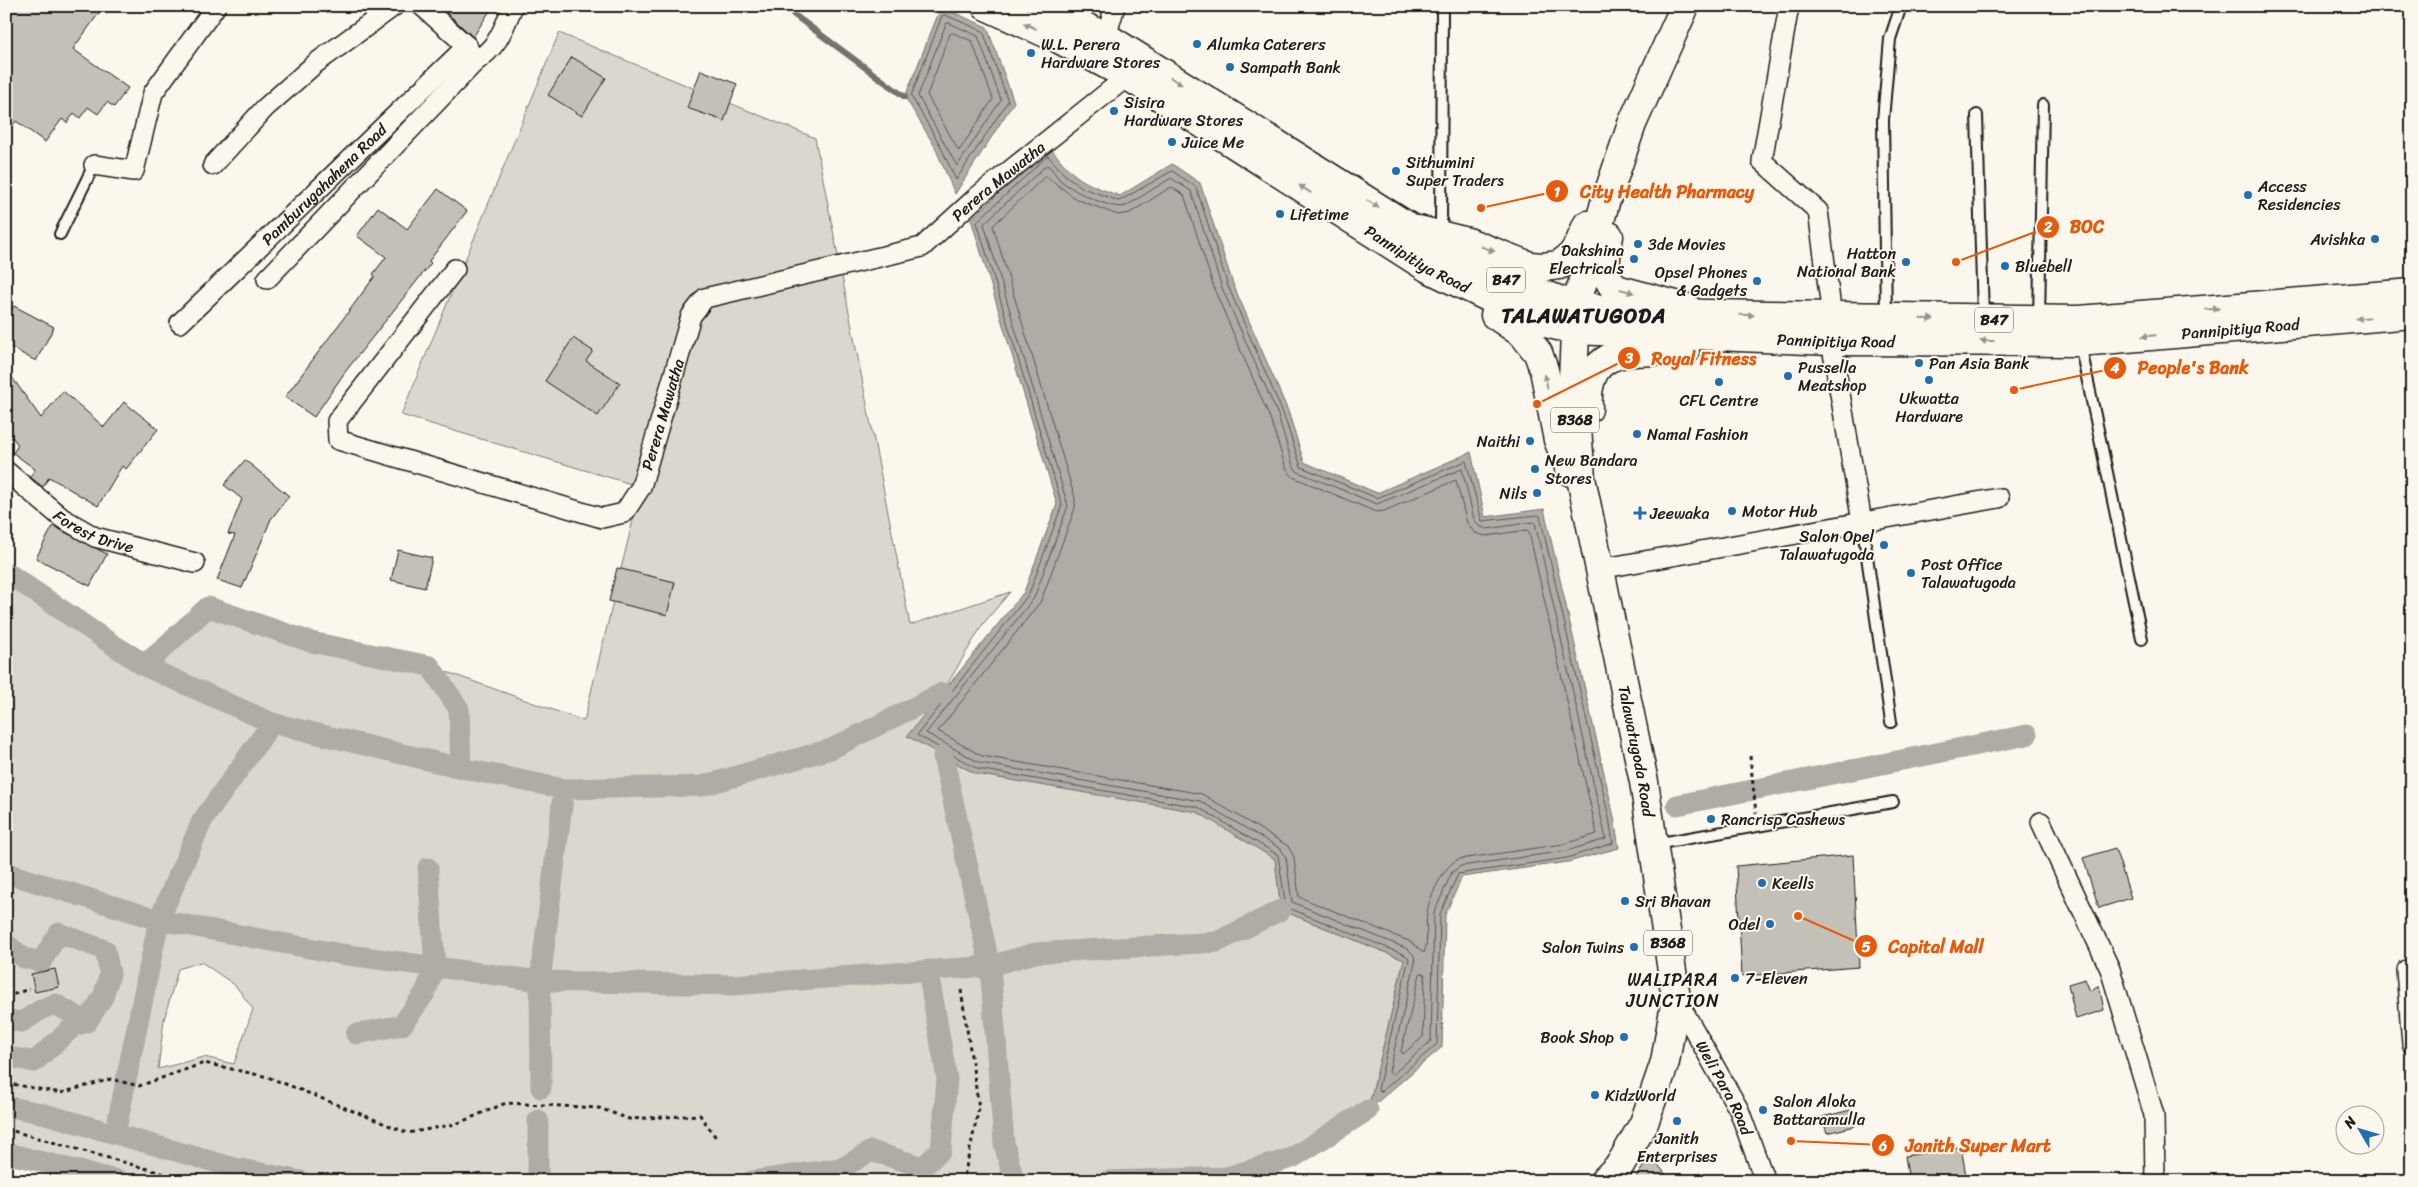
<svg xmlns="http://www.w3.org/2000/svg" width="2418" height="1187" font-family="Sriracha,sans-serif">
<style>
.green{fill:#dad7ce;stroke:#7b7a75;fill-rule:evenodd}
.water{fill:#afaca5;stroke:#74726e}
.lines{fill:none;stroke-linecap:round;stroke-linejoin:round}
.shore{stroke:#575653;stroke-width:1}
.stream{stroke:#74726e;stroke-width:6}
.canal{stroke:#afaca5;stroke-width:21}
.building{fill:#c3c0b8;stroke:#1c1c1c}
.lane-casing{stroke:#1c1c1c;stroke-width:14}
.street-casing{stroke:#1c1c1c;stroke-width:22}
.secondary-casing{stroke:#1c1c1c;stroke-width:31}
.primary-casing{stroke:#1c1c1c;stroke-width:31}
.path{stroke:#1c1c1c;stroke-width:3;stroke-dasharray:4 4;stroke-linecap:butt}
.lane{stroke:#fbf7ec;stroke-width:10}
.street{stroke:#fbf7ec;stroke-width:19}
.secondary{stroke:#fbf7ec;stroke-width:28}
.primary{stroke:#fbf7ec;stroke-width:28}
.oneway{fill:#97948e}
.poi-dot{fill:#1f6fb2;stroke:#fbf7ec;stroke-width:2}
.labels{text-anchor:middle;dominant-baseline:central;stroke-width:4;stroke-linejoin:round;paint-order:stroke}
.shield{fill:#fbf7ec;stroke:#5f5e5a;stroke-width:1}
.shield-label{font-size:15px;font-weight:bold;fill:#1c1c1c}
.poi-label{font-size:16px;fill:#1c1c1c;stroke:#fbf7ec;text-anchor:start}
.street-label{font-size:16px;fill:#1c1c1c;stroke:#fbf7ec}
.neighbourhood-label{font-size:18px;letter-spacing:1px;fill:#1c1c1c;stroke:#fbf7ec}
.district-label{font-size:21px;font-weight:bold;letter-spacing:1px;fill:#1c1c1c;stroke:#fbf7ec}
.leader{fill:none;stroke:#e8590c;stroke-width:2}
.callout-dot{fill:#e8590c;stroke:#fbf7ec;stroke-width:2}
.mark-label{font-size:15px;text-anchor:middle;font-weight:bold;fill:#fff}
.callout-label{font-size:18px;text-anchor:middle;font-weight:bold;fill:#e8590c;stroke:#fbf7ec;stroke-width:4;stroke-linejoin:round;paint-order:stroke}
</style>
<rect width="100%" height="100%" fill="#fbf7ec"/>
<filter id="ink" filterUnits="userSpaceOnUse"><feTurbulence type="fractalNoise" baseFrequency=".02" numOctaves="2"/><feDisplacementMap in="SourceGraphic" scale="10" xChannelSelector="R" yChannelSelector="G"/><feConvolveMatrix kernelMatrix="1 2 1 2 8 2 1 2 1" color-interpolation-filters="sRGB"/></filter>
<g filter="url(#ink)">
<path class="green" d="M 559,33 L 815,138 L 910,625 L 1010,592 L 983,624 L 942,693 L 908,736 L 976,774 L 1197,811 L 1275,859 L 1281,910 L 1404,960 L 1368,1110 L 1292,1158 L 1226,1177 L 1107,1181 L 120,1181 L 6,1153 L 6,568 L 144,652 L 208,607 L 311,642 L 430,666 L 584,721 L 641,487 L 401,415 ZM 201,962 L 235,985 L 253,1009 L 234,1064 L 204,1057 L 158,1069 L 164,1020 L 178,969 Z"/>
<path class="water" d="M 941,7 L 987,27 L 1014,102 L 955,194 L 934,145 L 905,97 Z
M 1050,147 C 1075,180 1082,182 1120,196 L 1172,164 L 1200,183 L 1233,284 L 1288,411 L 1304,462 L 1377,493 L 1471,452 L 1485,517 L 1544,509 L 1614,817 L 1619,848 L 1568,862 L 1462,877 L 1445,915 L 1442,1047 L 1368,1110 L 1404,960 L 1281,910 L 1275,859 L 1197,812 L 976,774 L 907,736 L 1024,592 L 1057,504 L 971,219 Z"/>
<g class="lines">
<path class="shore" d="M 945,15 L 983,31 L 1008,101 L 956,180 L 939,143 L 911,96 L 942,16 Z
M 949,23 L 978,36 L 1001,100 L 957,166 L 918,96 L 946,24 Z
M 953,33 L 972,41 L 993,99 L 959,151 L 927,95 L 950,34 Z
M 1048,156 L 1065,175 L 1083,188 L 1119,201 L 1172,171 L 1196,187 L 1228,286 L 1283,413 L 1301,467 L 1377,498 L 1466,461 L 1482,521 L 1538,515 L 1540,516 L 1609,818 L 1613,843 L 1567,858 L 1458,874 L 1440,914 L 1437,1044 L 1381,1092 L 1378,1089 L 1409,958 L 1405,955 L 1286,907 L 1278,855 L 1198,807 L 978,769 L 917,735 L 1029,594 L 1062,505 L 977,222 Z
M 1047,165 C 1053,168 1055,175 1060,180 C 1071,190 1112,211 1126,206 L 1171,178 L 1191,191 L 1222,288 L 1278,415 L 1293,466 L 1298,472 L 1377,504 L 1462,469 L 1474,519 L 1479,526 L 1487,529 L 1533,522 L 1535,523 L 1606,839 L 1566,851 L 1461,866 L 1452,872 L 1434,913 L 1431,1041 L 1392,1075 L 1389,1072 L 1415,963 L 1414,955 L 1408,949 L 1292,902 L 1286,858 L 1281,849 L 1200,801 L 980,763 L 926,733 L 1034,598 L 1068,506 L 984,224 Z
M 1046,176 L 1076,199 L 1118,215 L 1130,213 L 1171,187 L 1184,195 L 1215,291 L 1270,418 L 1286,468 L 1293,477 L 1376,512 L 1384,511 L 1456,480 L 1467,523 L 1475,533 L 1486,536 L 1527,530 L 1529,532 L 1597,834 L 1564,844 L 1460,859 C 1445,862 1428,899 1427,914 C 1425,926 1429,942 1424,953 L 1411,942 L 1299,897 L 1294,857 L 1288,846 L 1202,794 L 982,756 L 938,731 L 1041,601 L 1075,508 L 1075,498 L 993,226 Z
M 1423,973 L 1425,975 L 1423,1037 L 1403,1054 L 1401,1051 L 1420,974 Z"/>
<path class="stream" d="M 793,6 L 793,14 L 905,97"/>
<path class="canal" d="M 6,572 L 144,666 L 272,723 L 461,768 L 564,789 L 702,786 L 831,749 L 942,693
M 144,666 L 208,607 L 311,642 L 430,666 L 459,709 L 461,768
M 943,756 L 990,966 L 1004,1143 L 1014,1181
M 1677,805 L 2027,735
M 6,873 L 159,920 L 341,954 L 540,981 L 733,985 L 990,966 L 1035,953 L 1217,942 L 1281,910
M 6,944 L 24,958 L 41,962 L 59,933 L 105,950 L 110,974 L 103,997 L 87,1022 L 74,1026 L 34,1062 L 6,1056
M 6,1020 L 22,1022 L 42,1009 L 55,1004 L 87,1022
M 356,1034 L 402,1025 L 425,993 L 435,967 L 428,868
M 541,1088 L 540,981 L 564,789
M 6,1106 L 45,1114 L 235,1168 L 301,1181
M 115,1134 L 159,920 L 202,821 L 272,723
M 6,1153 L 120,1181
M 538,1181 L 538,1120
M 752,1181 L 842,1168 L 871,1151 L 923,1167 L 941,1150 L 947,1079 L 928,970
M 1107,1181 L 1226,1177 L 1292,1158 L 1368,1110"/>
</g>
<path class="building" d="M 6,6 L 104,6 L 73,49 L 128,88 L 114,107 L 107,102 L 98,114 L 88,107 L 80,118 L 74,113 L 67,123 L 62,119 L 45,142 L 16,121 L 6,135 Z
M 448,6 L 493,6 L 473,37 L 445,11 Z
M 572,57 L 606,78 L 582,116 L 548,95 Z
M 701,70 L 737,84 L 724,121 L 687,108 Z
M 438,189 L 467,211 L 429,261 L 431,263 L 345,372 L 314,417 L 285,397 L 375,276 L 373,274 L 386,257 L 357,236 L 378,207 L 407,229 Z
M 14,306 L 54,327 L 36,361 L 6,345 L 6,319 Z
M 573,338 L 593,351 L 586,361 L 620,383 L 598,416 L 545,381 Z
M 6,369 L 41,418 L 63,391 L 104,427 L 124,402 L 158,429 L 126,469 L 122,466 L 98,506 L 49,477 L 43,487 L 30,477 L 35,469 L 13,453 L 18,445 L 6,428 Z
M 245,460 L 289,496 L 271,519 L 242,588 L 217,580 L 235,535 L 228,534 L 242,499 L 224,485 Z
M 53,526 L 107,554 L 90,586 L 36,558 Z
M 398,550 L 432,558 L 425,588 L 391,580 Z
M 617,568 L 675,582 L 667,615 L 609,601 Z
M 2115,848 L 2131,898 L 2099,908 L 2083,858 Z
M 1853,855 L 1859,967 L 1742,976 L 1736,866 Z
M 55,969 L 59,987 L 35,992 L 31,974 Z
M 2085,979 L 2090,991 L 2099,985 L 2104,1010 L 2076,1019 L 2068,984 Z
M 1851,1110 L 1855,1126 L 1827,1133 L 1822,1117 Z
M 1961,1147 L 1967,1181 L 1909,1181 L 1905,1156 Z
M 1651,1156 L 1671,1181 L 1633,1181 Z"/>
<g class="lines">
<defs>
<path id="lane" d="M 1977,115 L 1983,317
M 1441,233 L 1442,6
M 60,234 L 94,165
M 1886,316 L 1883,120 L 1890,39 L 1901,6
M 2039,319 L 2043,105
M 2080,344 L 2142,639
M 1862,522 L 1891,722
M 1655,844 L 1893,802"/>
<g id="street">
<path d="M 422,6 L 467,46 L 475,62 C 499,45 502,32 513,6"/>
<path d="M 1789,6 L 1762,161 L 1818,211 L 1832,316"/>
<path d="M 1106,37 L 1115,6"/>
<path d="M 94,165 L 134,171 L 153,93 L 216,6"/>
<path d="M 213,165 L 265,108 L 316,63 L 394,6"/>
<path id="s1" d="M 455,269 L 337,421 L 338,440 L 602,518 L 624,513 L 641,487 L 691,316 L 705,298 L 922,247 L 978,196 L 1128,76"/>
<path d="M 267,279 L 475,62"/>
<path id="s2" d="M 180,323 L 467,46"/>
<path d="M 1831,341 L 1862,522"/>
<path id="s3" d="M 6,471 L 62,518 L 95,537 L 195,563"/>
<path d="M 1599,569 L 1999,498"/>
<path d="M 2041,822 L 2110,969 L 2154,1115 L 2155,1181"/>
<path d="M 2406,970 L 2412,1044"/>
<path id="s4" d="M 1676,998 L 1739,1110 L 1765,1181"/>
</g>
<path id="secondary" d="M 1419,230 L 1468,242 L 1530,266 L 1543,267 L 1559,265 L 1571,256 L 1579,244 L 1587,225
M 1609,236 C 1606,255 1601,276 1616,289 L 1687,308
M 1576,306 L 1605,203 L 1632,124 L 1685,6"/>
<g id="primary">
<path id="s5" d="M 986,6 L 1059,39 L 1128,76 L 1428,268 L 1537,321 L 1574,330 L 1831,341 L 2079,342 L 2412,314"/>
<path d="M 1042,6 L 1106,37 L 1439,246 L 1519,286 L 1576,306 L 1622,311 L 1708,314 L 2079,320 L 2412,293"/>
<path id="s6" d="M 1576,312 L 1573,379 L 1581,478 L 1644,782 L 1676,998 L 1665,1062 L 1644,1123 L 1620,1165 L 1604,1181"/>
<path d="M 1495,315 L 1523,334 L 1538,353 L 1544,370 L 1558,440 L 1571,472"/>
<path d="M 1588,409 C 1584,341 1636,353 1685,351"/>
</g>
</defs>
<use href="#lane" class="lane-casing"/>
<use href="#street" class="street-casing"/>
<use href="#secondary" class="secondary-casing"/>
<use href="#primary" class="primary-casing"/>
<path class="path" d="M 1750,756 L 1756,813
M 961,990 L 979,1108 L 963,1181
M 6,997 L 29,989
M 6,1083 L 61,1093 L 111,1079 L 139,1086 L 204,1063 L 268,1077 L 408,1133 L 456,1124 L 506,1103 L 599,1108 L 629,1119 L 700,1115 L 717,1139
M 6,1129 L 190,1181"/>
<use href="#lane" class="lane"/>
<use href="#street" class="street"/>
<use href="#secondary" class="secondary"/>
<use href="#primary" class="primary"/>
</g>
<defs><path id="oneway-solid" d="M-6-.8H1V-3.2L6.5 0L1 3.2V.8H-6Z" transform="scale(1.25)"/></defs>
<g class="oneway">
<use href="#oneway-solid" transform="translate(1030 26) rotate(-156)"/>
<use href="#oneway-solid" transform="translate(1176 81) rotate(32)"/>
<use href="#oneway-solid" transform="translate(1305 189) rotate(-147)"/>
<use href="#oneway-solid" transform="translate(1373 204) rotate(32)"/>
<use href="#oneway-solid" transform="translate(1488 249) rotate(19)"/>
<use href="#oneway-solid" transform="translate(1627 291) rotate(16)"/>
<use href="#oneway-solid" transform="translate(2212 309) rotate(-5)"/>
<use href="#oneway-solid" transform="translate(1747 315) rotate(1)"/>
<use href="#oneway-solid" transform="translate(2363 318) rotate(175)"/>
<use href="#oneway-solid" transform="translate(1927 319) rotate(2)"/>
<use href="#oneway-solid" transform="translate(2149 336) rotate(175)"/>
<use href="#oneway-solid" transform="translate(1987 341) rotate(-180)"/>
<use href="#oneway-solid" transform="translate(1546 381) rotate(-102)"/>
</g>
</g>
<g class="poi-dot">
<circle cx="1197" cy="44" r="5"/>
<circle cx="1031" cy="53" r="5"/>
<circle cx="1230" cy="67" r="5"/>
<circle cx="1114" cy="111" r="5"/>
<circle cx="1172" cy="142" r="5"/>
<circle cx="1396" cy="171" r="5"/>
<circle cx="2248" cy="195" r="5"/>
<circle cx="1280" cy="214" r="5"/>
<circle cx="2375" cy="239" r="5"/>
<circle cx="1638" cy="244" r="5"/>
<circle cx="1634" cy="259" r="5"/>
<circle cx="1906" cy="262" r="5"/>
<circle cx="2005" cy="266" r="5"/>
<circle cx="1757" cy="281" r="5"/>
<circle cx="1919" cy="363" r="5"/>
<circle cx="1788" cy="376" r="5"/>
<circle cx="1929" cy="380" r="5"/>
<circle cx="1719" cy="382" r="5"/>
<circle cx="1637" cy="434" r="5"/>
<circle cx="1530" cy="441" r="5"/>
<circle cx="1535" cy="469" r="5"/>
<circle cx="1537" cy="493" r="5"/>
<circle cx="1732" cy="511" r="5"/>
<path d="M1637.5 505.5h5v5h5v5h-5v5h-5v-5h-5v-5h5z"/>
<circle cx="1884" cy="545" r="5"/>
<circle cx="1911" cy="573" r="5"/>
<circle cx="1711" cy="819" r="5"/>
<circle cx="1762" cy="883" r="5"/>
<circle cx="1625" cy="901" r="5"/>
<circle cx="1770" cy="924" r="5"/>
<circle cx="1634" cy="947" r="5"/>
<circle cx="1735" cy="978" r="5"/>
<circle cx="1624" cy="1037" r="5"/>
<circle cx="1595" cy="1095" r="5"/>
<circle cx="1763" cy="1110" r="5"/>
<circle cx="1677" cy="1121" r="5"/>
</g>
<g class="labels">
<g class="shield">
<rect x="1487" y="267.5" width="38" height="25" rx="4"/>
<rect x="1975" y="307.5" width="38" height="25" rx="4"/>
<rect x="1551" y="407.5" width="48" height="25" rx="4"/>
<rect x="1644" y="930.5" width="48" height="25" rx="4"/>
</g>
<g class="shield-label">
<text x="1506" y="280">B47</text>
<text x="1994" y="320">B47</text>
<text x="1575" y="420">B368</text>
<text x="1668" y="943">B368</text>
</g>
<g class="poi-label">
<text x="1041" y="44">W.L. Perera<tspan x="1041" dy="18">Hardware Stores</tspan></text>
<text x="1207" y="44">Alumka Caterers</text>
<text x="1240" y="67">Sampath Bank</text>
<text x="1124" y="102">Sisira<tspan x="1124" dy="18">Hardware Stores</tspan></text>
<text x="1182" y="142">Juice Me</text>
<text x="1406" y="162">Sithumini<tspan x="1406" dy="18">Super Traders</tspan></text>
<text x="2258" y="186">Access<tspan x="2258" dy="18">Residencies</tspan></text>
<text x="1290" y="214">Lifetime</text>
<text x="2365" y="239" text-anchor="end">Avishka</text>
<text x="1648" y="244">3de Movies</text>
<text x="1624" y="250" text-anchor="end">Dakshina<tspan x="1624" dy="18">Electricals</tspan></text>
<text x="1896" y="253" text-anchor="end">Hatton<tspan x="1896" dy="18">National Bank</tspan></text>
<text x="2015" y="266">Bluebell</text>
<text x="1747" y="272" text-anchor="end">Opsel Phones<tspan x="1747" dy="18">&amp; Gadgets</tspan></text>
<text x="1929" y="363">Pan Asia Bank</text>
<text x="1798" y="367">Pussella<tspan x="1798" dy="18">Meatshop</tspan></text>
<text x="1929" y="398" text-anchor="middle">Ukwatta<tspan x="1929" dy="18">Hardware</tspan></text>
<text x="1719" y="400" text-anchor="middle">CFL Centre</text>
<text x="1647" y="434">Namal Fashion</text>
<text x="1520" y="441" text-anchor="end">Naithi</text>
<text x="1545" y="460">New Bandara<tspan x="1545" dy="18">Stores</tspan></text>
<text x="1527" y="493" text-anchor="end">Nils</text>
<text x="1742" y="511">Motor Hub</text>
<text x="1650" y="513">Jeewaka</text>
<text x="1874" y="536" text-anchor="end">Salon Opel<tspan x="1874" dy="18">Talawatugoda</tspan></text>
<text x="1921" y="564">Post Office<tspan x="1921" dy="18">Talawatugoda</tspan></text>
<text x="1721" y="819">Rancrisp Cashews</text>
<text x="1772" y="883">Keells</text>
<text x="1635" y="901">Sri Bhavan</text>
<text x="1760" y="924" text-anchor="end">Odel</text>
<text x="1624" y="947" text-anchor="end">Salon Twins</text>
<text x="1745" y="978">7-Eleven</text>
<text x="1614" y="1037" text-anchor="end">Book Shop</text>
<text x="1605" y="1095">KidzWorld</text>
<text x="1773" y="1101">Salon Aloka<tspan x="1773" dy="18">Battaramulla</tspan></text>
<text x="1677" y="1138" text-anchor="middle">Janith<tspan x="1677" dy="18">Enterprises</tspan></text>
</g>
<g class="street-label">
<text stroke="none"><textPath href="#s1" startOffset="1065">Perera Mawatha</textPath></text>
<text stroke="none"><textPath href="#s2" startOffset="200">Pamburugahahena Road</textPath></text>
<text stroke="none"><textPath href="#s5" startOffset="501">Pannipitiya Road</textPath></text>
<text stroke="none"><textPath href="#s5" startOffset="1341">Pannipitiya Road</textPath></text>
<text stroke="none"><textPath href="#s5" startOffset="936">Pannipitiya Road</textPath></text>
<text stroke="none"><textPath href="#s1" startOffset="616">Perera Mawatha</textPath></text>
<text stroke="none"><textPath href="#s3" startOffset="108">Forest Drive</textPath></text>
<text stroke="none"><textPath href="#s6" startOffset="445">Talawatugoda Road</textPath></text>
<text stroke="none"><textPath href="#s4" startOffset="102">Weli Para Road</textPath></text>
</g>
<g class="neighbourhood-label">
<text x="1673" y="980">WALIPARA<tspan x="1673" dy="21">JUNCTION</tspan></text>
</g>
<g class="district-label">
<text x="1584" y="316">TALAWATUGODA</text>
</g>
</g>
<path class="leader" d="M1481 208L1557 191M1956 262L2048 227M1537 404L1629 358M2014 390L2115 368M1798 916L1866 946M1791 1141L1883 1145"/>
<g class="callout-dot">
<circle cx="1481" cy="208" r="5"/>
<circle cx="1956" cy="262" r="5"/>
<circle cx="1537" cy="404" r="5"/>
<circle cx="2014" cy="390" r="5"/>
<circle cx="1798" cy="916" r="5"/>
<circle cx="1791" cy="1141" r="5"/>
<circle cx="1557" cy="191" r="12"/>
<circle cx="2048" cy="227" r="12"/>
<circle cx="1629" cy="358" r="12"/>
<circle cx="2115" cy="368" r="12"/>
<circle cx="1866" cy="946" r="12"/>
<circle cx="1883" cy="1145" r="12"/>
</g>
<g class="mark-label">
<text x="1557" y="197">1</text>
<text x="2048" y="232">2</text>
<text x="1629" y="363">3</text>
<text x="2115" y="373">4</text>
<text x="1866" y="952">5</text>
<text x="1883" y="1151">6</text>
</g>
<g class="callout-label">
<text x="1667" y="198">City Health Pharmacy</text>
<text x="2087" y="233">BOC</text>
<text x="1704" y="365">Royal Fitness</text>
<text x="2193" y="374">People's Bank</text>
<text x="1936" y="953">Capital Mall</text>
<text x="1978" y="1152">Janith Super Mart</text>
</g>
<rect width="2418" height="1187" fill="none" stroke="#fbf7ec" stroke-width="25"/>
<rect x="12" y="12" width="2393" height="1162" fill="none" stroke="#1c1c1c" stroke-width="2" filter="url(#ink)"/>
<g transform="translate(2360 1130) rotate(308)"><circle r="24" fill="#fbf7ec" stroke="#a29f99"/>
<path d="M0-4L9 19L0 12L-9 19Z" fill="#1f6fb2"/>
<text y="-8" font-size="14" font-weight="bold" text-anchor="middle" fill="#1c1c1c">N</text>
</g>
</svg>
